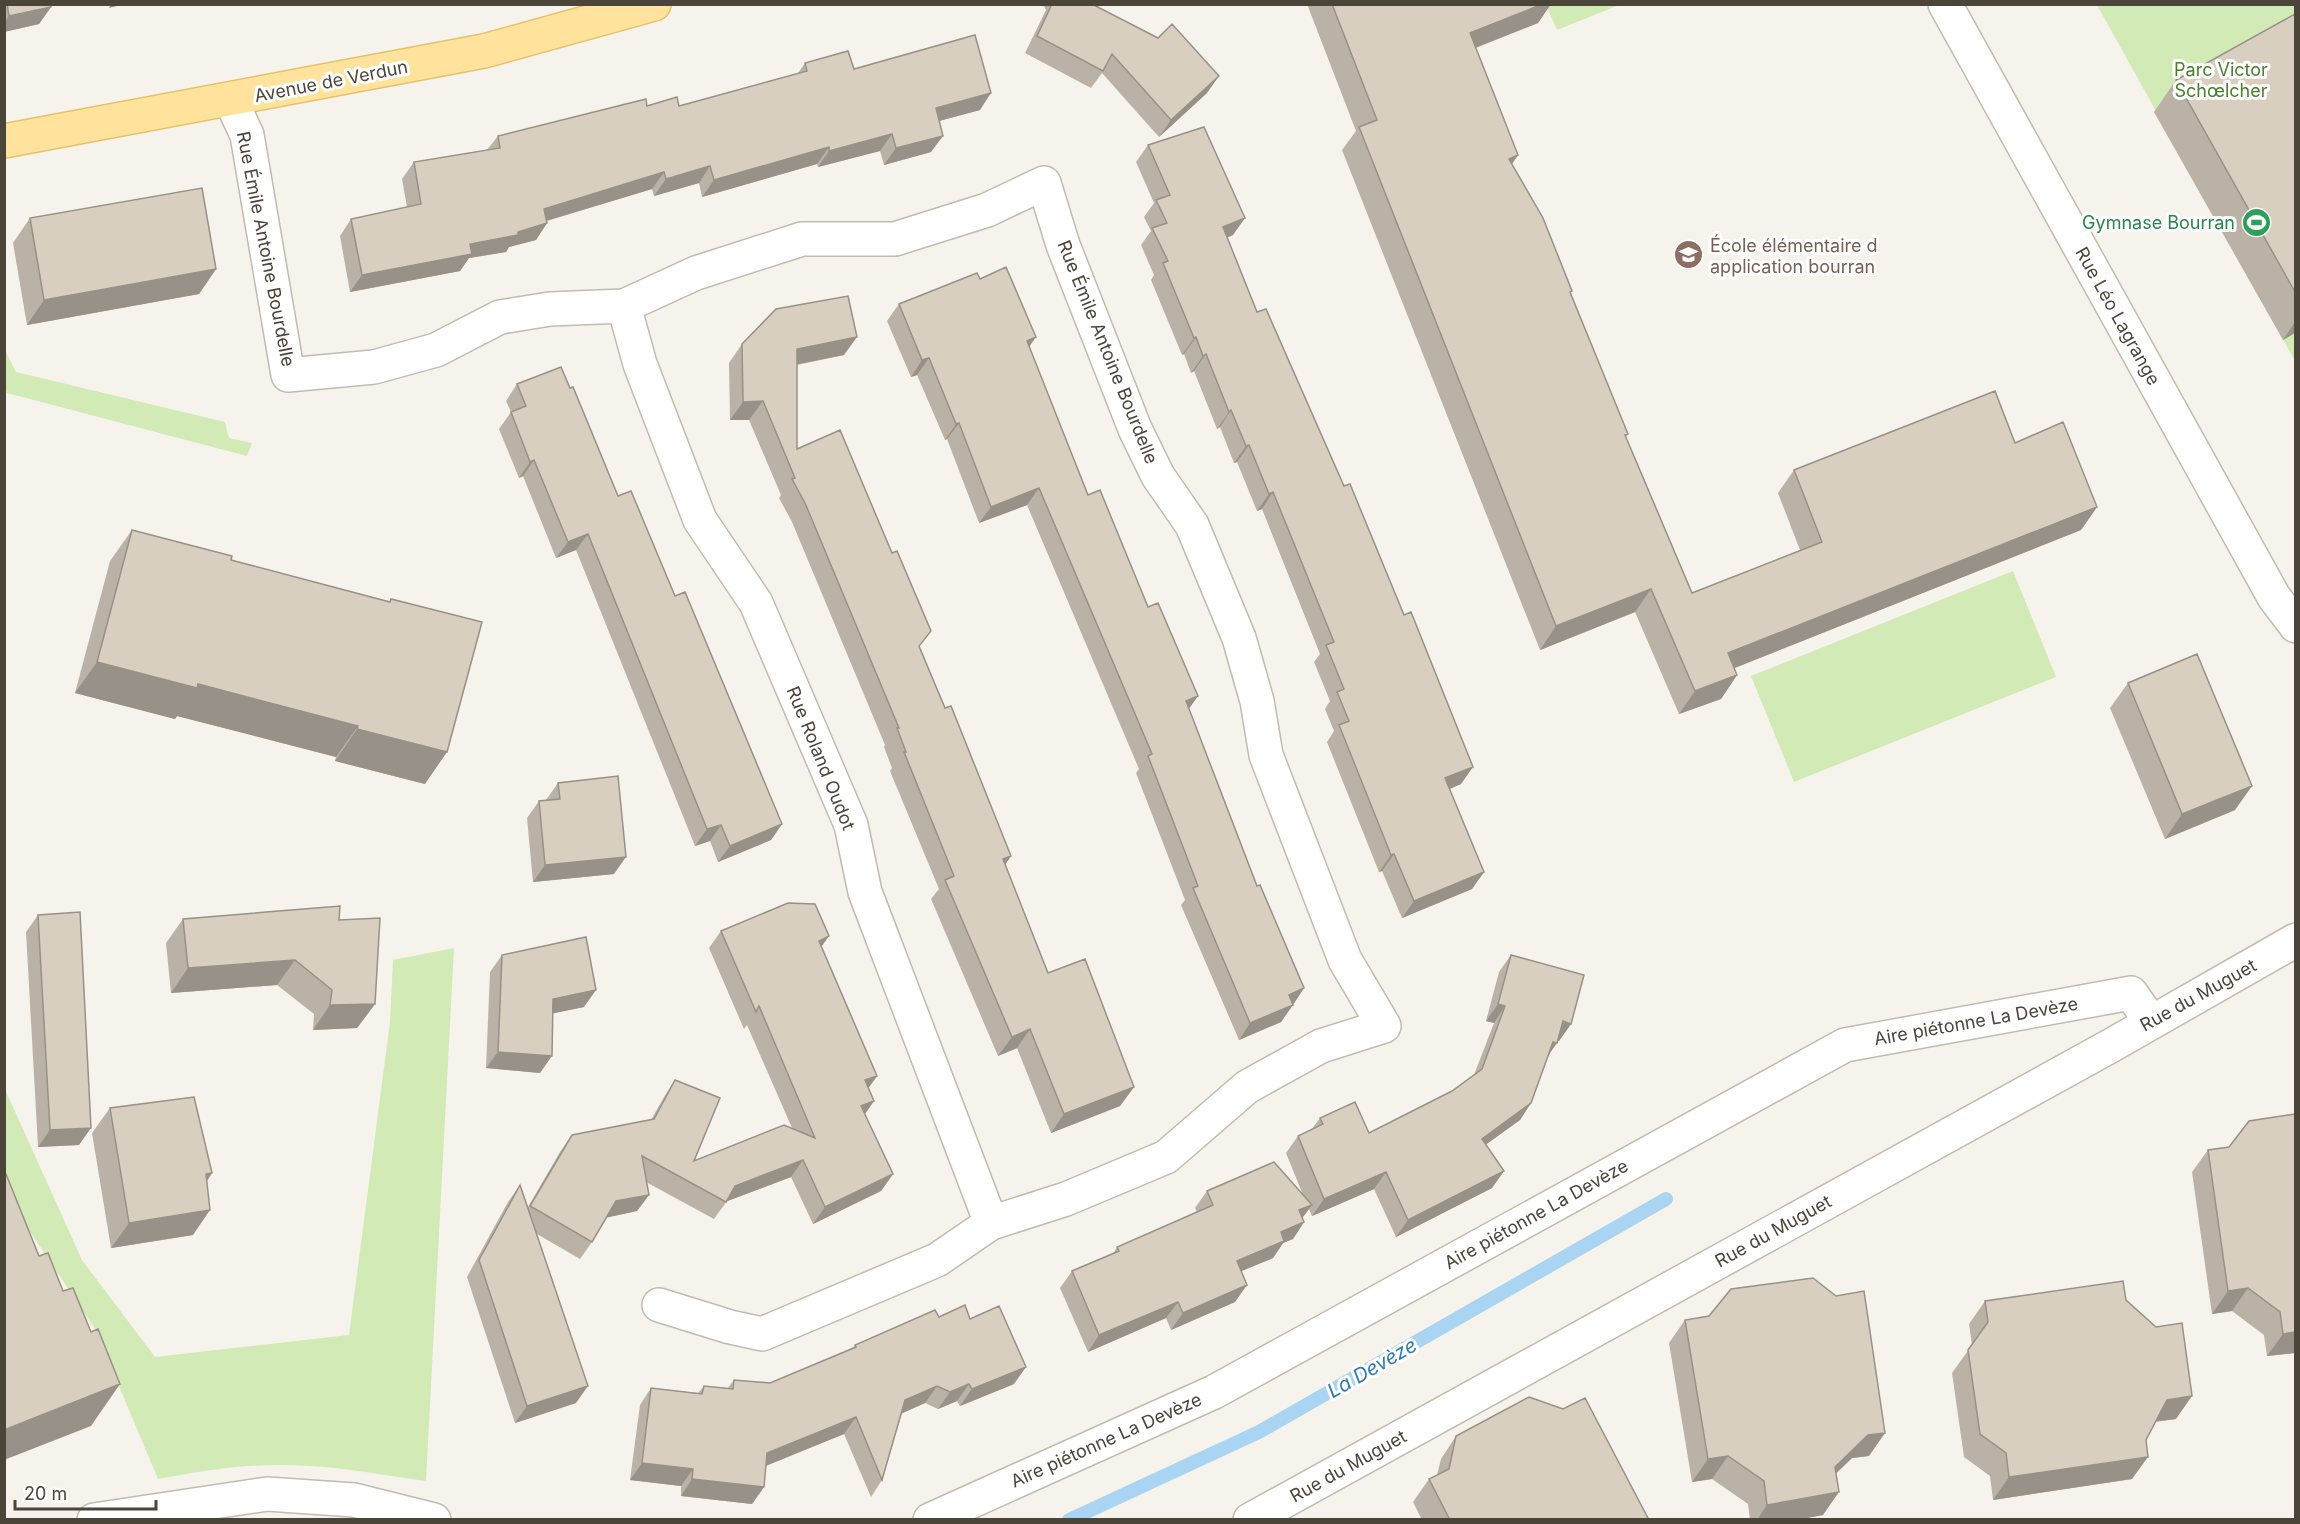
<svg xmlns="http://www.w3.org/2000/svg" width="2300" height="1524" font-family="Inter,sans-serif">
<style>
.green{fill:#d2eab5}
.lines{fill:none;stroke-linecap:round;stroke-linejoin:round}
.stream{stroke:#a9d4f2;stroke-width:14}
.minor-casing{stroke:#c2bbae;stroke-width:36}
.major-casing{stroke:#e6c16a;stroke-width:36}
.minor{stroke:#fff;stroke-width:33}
.major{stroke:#ffe39c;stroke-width:33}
.wall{fill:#bab2a6}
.shaded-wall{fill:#979187}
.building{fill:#d8cfc1;stroke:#979187;stroke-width:1.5}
.labels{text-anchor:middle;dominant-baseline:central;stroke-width:6;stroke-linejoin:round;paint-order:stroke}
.park-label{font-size:18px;fill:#4a7f2a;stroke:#fff}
.street-label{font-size:18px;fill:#4b4439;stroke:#fff}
.leisure-label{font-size:18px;fill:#27864d;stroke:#fff;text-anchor:end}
.education-label{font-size:18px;fill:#785e54;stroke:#fff;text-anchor:start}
.water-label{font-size:20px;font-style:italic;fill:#2e7ab2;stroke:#fff}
</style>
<rect width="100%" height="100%" fill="#f6f3ec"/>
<path class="green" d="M 1546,5 L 1619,5 L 1557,30 Z
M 2097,5 L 2295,5 L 2295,361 Z
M 5,350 L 16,372 L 225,422 L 229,438 L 252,443 L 247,456 L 7,393 L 5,387 Z
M 2013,571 L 2056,677 L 1794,782 L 1751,676 Z
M 454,948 L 426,1481 C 376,1474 326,1464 276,1465 C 235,1465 197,1472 158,1479 L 95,1329 L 23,1221 L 5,1177 L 4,1087 L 82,1260 L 155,1357 L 349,1335 L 390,1022 L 393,960 Z"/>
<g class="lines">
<path class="stream" d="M 1069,1520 L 1259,1432 L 1666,1199"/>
<defs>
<path id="minor" d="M 1945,4 L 2274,597 L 2296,626
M 231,101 L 247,135 L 288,375 L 374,367 L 436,350 L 500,317 L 550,309 L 624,306 L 696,273 L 802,239 L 895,239 L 987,210 L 1044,183 L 1063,245 L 1135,429 L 1158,476 L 1192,525 L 1239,638 L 1257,701 L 1266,755 L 1345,960 L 1384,1026 L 1321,1046 L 1247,1087 L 1166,1157 L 1066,1199 L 991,1223 L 937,1260 L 762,1334 L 730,1327 L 659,1305
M 624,306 L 640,364 L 700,520 L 756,603 L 851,825 L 865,892 L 991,1223
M 94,1520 L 267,1494 L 354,1500 L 434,1520
M 930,1520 L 1214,1392 L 1845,1045 L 2131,993 L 2151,1022
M 1250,1520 L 2112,1045 L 2296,940"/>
<path id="major" d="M 4,141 L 484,51 L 654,4"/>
</defs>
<use href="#minor" class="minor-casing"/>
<use href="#major" class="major-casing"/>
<use href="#minor" class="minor"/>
<use href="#major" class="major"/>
</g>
<path class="wall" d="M 4,4 L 51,4 L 51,7 L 39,24 L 4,32 Z
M 1043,4 L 1092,4 L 1207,93 L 1159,137 L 1102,73 L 1091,88 L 1025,53 L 1046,10 Z
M 1307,4 L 1551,4 L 1538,23 L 1476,48 L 1518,155 L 1512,164 L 1572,291 L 1570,293 L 1628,434 L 1626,437 L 1692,593 L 1800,550 L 1778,493 L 1794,470 L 2015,443 L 2097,507 L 2081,530 L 1734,668 L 1737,675 L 1721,699 L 1679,714 L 1635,612 L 1540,650 L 1342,150 L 1356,131 Z
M 2295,14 L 2295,333 L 2283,340 L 2154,112 L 2176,80 Z
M 805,63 L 854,69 L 980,110 L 939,121 L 931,152 L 884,165 L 880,151 L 818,167 L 817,164 L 702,197 L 699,183 L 654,196 L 652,189 L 547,221 L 547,223 L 536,240 L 509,247 L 506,252 L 469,258 L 460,271 L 350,292 L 340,236 L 351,219 L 407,207 L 402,179 L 414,162 L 487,150 L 498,136 L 647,106 L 679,106 L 798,73 Z
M 1148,145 L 1233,235 L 1227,238 L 1257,312 L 1461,784 L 1450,789 L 1484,872 L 1472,889 L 1402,918 L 1382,871 L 1379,872 L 1327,742 L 1334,731 L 1325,709 L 1330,701 L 1314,662 L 1320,654 L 1262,509 L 1257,511 L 1237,462 L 1234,463 L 1220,427 L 1217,429 L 1194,371 L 1191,373 L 1184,354 L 1182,355 L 1151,280 L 1154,275 L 1141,245 L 1151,231 L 1144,217 L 1154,203 L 1136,162 Z
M 30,218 L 216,269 L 199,294 L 27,325 L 13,243 Z
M 980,279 L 1036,337 L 1029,346 L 1088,495 L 1189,709 L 1257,886 L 1304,988 L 1281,1022 L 1239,1040 L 1181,905 L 1185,900 L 1136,773 L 1139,769 L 1027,505 L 979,523 L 947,439 L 945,440 L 917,375 L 911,377 L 887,321 L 899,304 Z
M 742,344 L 844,355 L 797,365 L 797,449 L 919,648 L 1011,856 L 1005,865 L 1048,973 L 1134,1087 L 1120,1106 L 1051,1133 L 1017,1048 L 998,1056 L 931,899 L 939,889 L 890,771 L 892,768 L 884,747 L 885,745 L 792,522 L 779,498 L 781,495 L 749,420 L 730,420 L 729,363 Z
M 517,384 L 570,388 L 618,496 L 675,596 L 782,824 L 771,840 L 718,862 L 710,841 L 695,846 L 576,550 L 556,558 L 523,476 L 519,478 L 499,429 L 511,412 L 506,401 Z
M 132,530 L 231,560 L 389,602 L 391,599 L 425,784 L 335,761 L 336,757 L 177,716 L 175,719 L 75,693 L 110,561 Z
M 2128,683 L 2235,810 L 2165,839 L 2110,708 Z
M 558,783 L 614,874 L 533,882 L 527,818 L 539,801 L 546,800 Z
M 38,915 L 79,1145 L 38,1147 L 26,932 Z
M 183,919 L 339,920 L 375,1004 L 357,1028 L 313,1030 L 314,1014 L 277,985 L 171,993 L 166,943 Z
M 721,931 L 821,947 L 877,1076 L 868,1088 L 874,1101 L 865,1114 L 893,1174 L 881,1191 L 813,1224 L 791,1177 L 727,1201 L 714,1219 L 646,1182 L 649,1195 L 637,1211 L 607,1217 L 592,1242 L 580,1259 L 537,1234 L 576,1403 L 515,1423 L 467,1277 L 508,1202 L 520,1185 L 528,1207 L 560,1152 L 572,1135 L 651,1120 L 664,1097 L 675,1080 L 694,1161 L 792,1128 L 747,1025 L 744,1029 L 709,948 Z
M 502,955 L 584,1007 L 553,1013 L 540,1073 L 486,1068 L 490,972 Z
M 1511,955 L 1571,1024 L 1559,1041 L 1558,1040 L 1548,1056 L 1531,1103 L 1520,1120 L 1485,1145 L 1504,1171 L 1492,1188 L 1396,1237 L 1374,1189 L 1312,1216 L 1309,1209 L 1302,1218 L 1304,1222 L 1293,1239 L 1283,1243 L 1273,1258 L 1241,1271 L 1235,1302 L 1171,1330 L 1166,1318 L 1088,1352 L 1060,1288 L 1072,1271 L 1113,1254 L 1117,1247 L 1197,1212 L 1195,1208 L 1207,1191 L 1303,1195 L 1286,1153 L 1298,1136 L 1312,1129 L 1320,1118 L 1369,1133 L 1452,1091 L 1474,1075 L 1494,1023 L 1486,1021 L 1499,972 Z
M 110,1108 L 212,1173 L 207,1181 L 193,1235 L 111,1248 L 92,1133 Z
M 2295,1114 L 2295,1353 L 2267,1356 L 2264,1335 L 2232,1311 L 2212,1314 L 2192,1172 L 2208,1150 L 2229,1147 Z
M 2126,1300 L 2176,1419 L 2155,1422 L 2146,1440 L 2132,1479 L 1993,1500 L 1990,1476 L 1964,1457 L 1952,1373 L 1972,1345 L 1969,1324 L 1985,1301 Z
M 939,1317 L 970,1319 L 1014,1384 L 960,1406 L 957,1401 L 938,1409 L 925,1403 L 902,1413 L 882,1480 L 871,1497 L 844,1434 L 766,1466 L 764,1487 L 752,1504 L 681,1496 L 681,1486 L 630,1480 L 640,1405 L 651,1388 L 698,1393 L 704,1386 L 728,1388 L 734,1380 L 770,1383 L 852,1349 L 855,1345 Z
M 1685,1320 L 1869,1456 L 1852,1458 L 1836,1473 L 1823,1515 L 1796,1520 L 1750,1520 L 1748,1504 L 1712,1479 L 1692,1482 L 1669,1343 Z
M 1456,1436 L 1649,1520 L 1422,1520 L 1413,1502 L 1429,1479 L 1437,1475 L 1441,1459 Z"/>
<path class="shaded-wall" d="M 111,4 L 125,4 L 109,8 Z
M 1543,4 L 1551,4 L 1538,23 L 1454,56 L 1470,33 Z
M 51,7 L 39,24 L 4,32 L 4,23 L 9,16 Z
M 1219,76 L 1207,93 L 1159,137 L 1171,120 Z
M 991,93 L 980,110 L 924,125 L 936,108 Z
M 892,134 L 880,151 L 818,167 L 829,151 Z
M 943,136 L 931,152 L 884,165 L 896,148 Z
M 829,147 L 817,164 L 702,197 L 714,180 Z
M 1518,155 L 1502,178 L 1509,159 Z
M 710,166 L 699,183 L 654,196 L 666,179 Z
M 664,172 L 652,189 L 532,225 L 544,209 Z
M 1245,218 L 1233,235 L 1211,244 L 1223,227 Z
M 547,223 L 536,240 L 509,247 L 506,252 L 469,258 L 460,271 L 350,292 L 362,275 L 470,244 Z
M 216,269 L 199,294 L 27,325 L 44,300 Z
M 2295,322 L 2295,333 L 2283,340 Z
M 857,337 L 844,355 L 783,367 L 797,349 Z
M 1036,337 L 1024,354 L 1027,341 Z
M 1196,337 L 1184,354 L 1182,355 L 1194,338 Z
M 1206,354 L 1194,371 L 1191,373 L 1203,356 Z
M 929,358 L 917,375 L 911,377 L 922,360 Z
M 763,401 L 749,420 L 730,420 L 743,402 Z
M 1231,410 L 1220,427 L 1217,429 L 1229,412 Z
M 959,423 L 947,439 L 945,440 L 956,424 Z
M 1249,445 L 1237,462 L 1234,463 L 1246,446 Z
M 534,460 L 523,476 L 519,478 L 530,462 Z
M 1039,488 L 1027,505 L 979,523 L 991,507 Z
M 1273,492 L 1262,509 L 1257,511 L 1269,494 Z
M 2097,507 L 2081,530 L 1712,677 L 1728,653 Z
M 588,534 L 576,550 L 556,558 L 568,542 Z
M 1651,589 L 1635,612 L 1540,650 L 1556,626 Z
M 97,662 L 198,684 L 358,726 L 336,757 L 177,716 L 175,719 L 75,693 Z
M 1737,675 L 1721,699 L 1679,714 L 1695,691 Z
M 1198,696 L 1186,713 L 1186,701 Z
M 357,729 L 447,752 L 425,784 L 335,761 Z
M 1473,767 L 1461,784 L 1434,795 L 1445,778 Z
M 2252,786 L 2235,810 L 2165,839 L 2182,814 Z
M 782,824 L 771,840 L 718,862 L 730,846 Z
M 721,825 L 710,841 L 695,846 L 707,829 Z
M 1394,854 L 1382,871 L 1379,872 L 1391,855 Z
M 1011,856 L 998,875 L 1003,859 Z
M 626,857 L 614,874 L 533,882 L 545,865 Z
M 1484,872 L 1472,889 L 1402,918 L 1414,901 Z
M 829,936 L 817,953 L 819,941 Z
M 295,960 L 277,985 L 171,993 L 188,968 Z
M 1304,988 L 1293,1005 L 1289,995 Z
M 596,990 L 584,1007 L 541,1016 L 553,999 Z
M 375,1004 L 357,1028 L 313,1030 L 330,1005 Z
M 1498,1004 L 1505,1006 L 1494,1023 L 1486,1021 Z
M 1293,1005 L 1281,1022 L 1239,1040 L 1250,1023 Z
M 1563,1021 L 1571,1024 L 1559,1041 L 1551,1038 Z
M 1030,1029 L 1017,1048 L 998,1056 L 1012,1037 Z
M 1553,1042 L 1557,1043 L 1545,1060 Z
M 498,1052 L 552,1056 L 540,1073 L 486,1068 Z
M 877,1076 L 865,1093 L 865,1080 Z
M 1134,1087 L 1120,1106 L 1051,1133 L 1064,1114 Z
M 874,1101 L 862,1118 L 861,1106 Z
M 1531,1103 L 1520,1120 L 1470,1156 L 1482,1139 Z
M 91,1128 L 79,1145 L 38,1147 L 50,1130 Z
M 803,1160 L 791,1177 L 725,1202 L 735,1186 Z
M 1504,1171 L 1492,1188 L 1396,1237 L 1408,1220 Z
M 1386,1172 L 1374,1189 L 1312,1216 L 1324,1199 Z
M 212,1173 L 195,1198 L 206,1174 Z
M 893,1174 L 881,1191 L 813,1224 L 825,1207 Z
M 649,1195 L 637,1211 L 605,1218 L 616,1201 Z
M 1312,1205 L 1300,1221 L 1299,1210 Z
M 210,1210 L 193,1235 L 111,1248 L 129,1223 Z
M 1304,1222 L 1293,1239 L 1283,1243 L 1273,1258 L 1225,1278 L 1237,1261 L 1281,1232 Z
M 1247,1285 L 1235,1302 L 1171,1330 L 1183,1313 Z
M 2248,1288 L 2232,1311 L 2212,1314 L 2228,1291 Z
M 1178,1302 L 1166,1318 L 1088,1352 L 1099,1335 Z
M 2295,1332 L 2295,1353 L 2267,1356 L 2283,1334 Z
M 1026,1367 L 1014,1384 L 960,1406 L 972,1389 Z
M 120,1384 L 91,1426 L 4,1460 L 4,1430 Z
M 969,1384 L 957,1401 L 938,1409 L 950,1392 Z
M 588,1386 L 576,1403 L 515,1423 L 527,1406 Z
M 937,1386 L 925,1403 L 894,1417 L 905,1400 Z
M 2192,1396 L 2176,1419 L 2151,1422 L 2167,1400 Z
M 856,1417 L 844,1434 L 755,1470 L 767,1453 Z
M 1885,1433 L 1869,1456 L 1852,1458 L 1819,1490 L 1835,1467 L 1868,1435 Z
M 1728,1456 L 1712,1479 L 1692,1482 L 1708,1459 Z
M 2148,1457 L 2132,1479 L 1993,1500 L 2009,1477 Z
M 642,1463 L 693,1469 L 681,1486 L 630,1480 Z
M 692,1479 L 764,1487 L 752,1504 L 681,1496 Z
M 1839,1492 L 1823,1515 L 1796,1520 L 1757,1520 L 1767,1505 Z"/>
<path class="building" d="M 7,4 L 51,4 L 51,7 L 9,16 Z
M 1052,4 L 1092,4 L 1158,38 L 1172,24 L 1219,76 L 1171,120 L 1112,54 L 1103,71 L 1037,36 Z
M 1332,4 L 1543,4 L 1470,33 L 1518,155 L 1509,159 L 1543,218 L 1572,291 L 1570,292 L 1628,434 L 1625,435 L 1692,593 L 1822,542 L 1794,470 L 1995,391 L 2015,443 L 2063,422 L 2097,507 L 1728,653 L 1737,675 L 1695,691 L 1651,589 L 1556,626 L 1359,127 L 1377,120 Z
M 2295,14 L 2295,292 L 2176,80 Z
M 975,35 L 991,93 L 936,108 L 943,136 L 896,148 L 892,134 L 829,151 L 829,147 L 714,180 L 710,166 L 666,179 L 664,172 L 544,209 L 547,223 L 518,232 L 518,235 L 470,244 L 472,254 L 362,275 L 351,219 L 421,204 L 414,162 L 500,148 L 498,136 L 646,99 L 647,106 L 677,97 L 679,106 L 807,71 L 805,63 L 848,51 L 854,69 Z
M 1204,127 L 1245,218 L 1223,227 L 1257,312 L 1266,309 L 1344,486 L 1350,484 L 1404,615 L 1411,612 L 1473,767 L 1445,778 L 1484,872 L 1414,901 L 1394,854 L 1391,855 L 1339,725 L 1349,721 L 1337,692 L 1344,689 L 1326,645 L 1334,642 L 1273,492 L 1269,494 L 1249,445 L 1246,446 L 1231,410 L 1229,412 L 1206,354 L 1203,356 L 1196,337 L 1194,338 L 1163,263 L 1168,261 L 1152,228 L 1167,223 L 1156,200 L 1170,195 L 1148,145 Z
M 202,188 L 216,269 L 44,300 L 30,218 Z
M 1006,267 L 1036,337 L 1027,341 L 1088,495 L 1100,490 L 1148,607 L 1158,603 L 1198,696 L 1186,701 L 1257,886 L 1260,885 L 1304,988 L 1289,995 L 1293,1005 L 1250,1023 L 1193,888 L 1198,886 L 1148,756 L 1152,754 L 1039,488 L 991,507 L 959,423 L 956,424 L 929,358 L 922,360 L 899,304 L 977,273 L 980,279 Z
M 848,296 L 857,337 L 797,349 L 797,449 L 840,430 L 892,553 L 897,551 L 931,631 L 919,646 L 945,708 L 951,706 L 1011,856 L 1003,859 L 1048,973 L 1085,959 L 1134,1087 L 1064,1114 L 1030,1029 L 1012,1037 L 945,880 L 954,876 L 904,752 L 906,752 L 897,728 L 899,728 L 805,503 L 792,479 L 795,478 L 763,401 L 743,402 L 742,344 L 776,309 Z
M 561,367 L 570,388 L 573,387 L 618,496 L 631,491 L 675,596 L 685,592 L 782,824 L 730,846 L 721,825 L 707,829 L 588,534 L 568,542 L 534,460 L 530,462 L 511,412 L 526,406 L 517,384 Z
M 132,530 L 232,556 L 231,560 L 390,602 L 391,599 L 482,622 L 447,752 L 357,729 L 358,726 L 198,684 L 197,688 L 97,662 Z
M 2197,654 L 2252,786 L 2182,814 L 2128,683 Z
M 618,776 L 626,857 L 545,865 L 539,801 L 560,799 L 558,783 Z
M 788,903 L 815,904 L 829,936 L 819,941 L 877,1076 L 865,1080 L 874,1101 L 861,1106 L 893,1174 L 825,1207 L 803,1160 L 735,1186 L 726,1202 L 642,1156 L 649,1195 L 616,1201 L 592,1242 L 530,1206 L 572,1135 L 654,1119 L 675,1080 L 720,1098 L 694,1161 L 784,1125 L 815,1138 L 759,1006 L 756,1012 L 721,931 Z
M 340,906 L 339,920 L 380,918 L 375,1004 L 330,1005 L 332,990 L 295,960 L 188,968 L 183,919 Z
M 80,912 L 91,1128 L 50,1130 L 38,915 Z
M 586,937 L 596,990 L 553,999 L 552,1056 L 498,1052 L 502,955 Z
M 1511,955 L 1584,975 L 1571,1024 L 1563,1021 L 1557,1043 L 1553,1042 L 1531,1103 L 1482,1139 L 1504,1171 L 1408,1220 L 1386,1172 L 1324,1199 L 1298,1136 L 1323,1124 L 1320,1118 L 1355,1102 L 1369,1133 L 1452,1091 L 1482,1069 L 1505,1006 L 1498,1004 Z
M 194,1097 L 212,1173 L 206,1174 L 210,1210 L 129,1223 L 110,1108 Z
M 2295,1114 L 2295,1332 L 2283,1334 L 2280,1312 L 2248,1288 L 2228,1291 L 2208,1150 L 2229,1147 L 2249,1121 Z
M 1274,1162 L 1312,1205 L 1299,1210 L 1304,1222 L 1281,1232 L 1284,1241 L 1237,1261 L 1247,1285 L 1183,1313 L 1178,1302 L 1099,1335 L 1072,1271 L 1119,1251 L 1117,1247 L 1213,1205 L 1207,1191 Z
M 6,1174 L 39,1256 L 48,1253 L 63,1291 L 73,1288 L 91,1332 L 98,1329 L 120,1384 L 4,1430 L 4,1175 Z
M 520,1185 L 588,1386 L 527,1406 L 479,1260 Z
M 1813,1278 L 1836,1296 L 1864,1291 L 1885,1433 L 1868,1435 L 1835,1467 L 1839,1492 L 1767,1505 L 1764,1481 L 1728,1456 L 1708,1459 L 1685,1320 L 1709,1316 L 1731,1289 Z
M 2123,1281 L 2126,1300 L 2156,1327 L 2182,1323 L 2192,1396 L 2167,1400 L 2146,1440 L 2148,1457 L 2009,1477 L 2006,1453 L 1980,1434 L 1968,1350 L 1988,1322 L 1985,1301 Z
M 965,1305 L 970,1319 L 999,1306 L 1026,1367 L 972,1389 L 969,1384 L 950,1392 L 937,1386 L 905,1400 L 882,1480 L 856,1417 L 767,1453 L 764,1487 L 692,1479 L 693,1469 L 642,1463 L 651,1388 L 702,1394 L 704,1386 L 733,1389 L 734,1380 L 770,1383 L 856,1347 L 855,1345 L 935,1310 L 939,1317 Z
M 1529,1397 L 1563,1409 L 1585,1398 L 1649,1520 L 1450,1520 L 1429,1479 L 1449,1469 L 1456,1436 Z"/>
<defs>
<symbol id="stadium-disc" viewBox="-11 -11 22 22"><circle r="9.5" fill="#2e9e5b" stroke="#fff"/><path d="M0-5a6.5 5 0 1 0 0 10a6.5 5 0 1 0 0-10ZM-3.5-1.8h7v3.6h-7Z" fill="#fff"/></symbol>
<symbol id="school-disc" viewBox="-11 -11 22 22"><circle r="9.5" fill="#8d6e63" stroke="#fff"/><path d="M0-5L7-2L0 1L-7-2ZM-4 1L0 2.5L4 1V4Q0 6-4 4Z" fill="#fff"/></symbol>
</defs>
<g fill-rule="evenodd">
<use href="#stadium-disc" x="2240" y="206" width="33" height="33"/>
<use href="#school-disc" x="1672" y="238" width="33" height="33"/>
</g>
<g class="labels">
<g class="park-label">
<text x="2221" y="69">Parc Victor<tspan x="2221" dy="21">Schœlcher</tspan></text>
</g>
<g class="street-label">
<text transform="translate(331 81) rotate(-11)">Avenue de Verdun</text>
<text transform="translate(266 249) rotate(79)">Rue Émile Antoine Bourdelle</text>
<text transform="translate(2118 316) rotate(61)">Rue Léo Lagrange</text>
<text transform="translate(1108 352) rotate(68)">Rue Émile Antoine Bourdelle</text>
<text transform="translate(821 758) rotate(68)">Rue Roland Oudot</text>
<text transform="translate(2198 995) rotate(-29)">Rue du Muguet</text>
<text transform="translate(1976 1021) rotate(-10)">Aire piétonne La Devèze</text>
<text transform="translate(1536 1214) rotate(-29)">Aire piétonne La Devèze</text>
<text transform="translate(1773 1231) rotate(-29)">Rue du Muguet</text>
<text transform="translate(1106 1440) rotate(-24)">Aire piétonne La Devèze</text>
<text transform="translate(1348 1466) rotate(-29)">Rue du Muguet</text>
</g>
<g class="leisure-label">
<text x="2235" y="222">Gymnase Bourran</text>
</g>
<g class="education-label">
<text x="1710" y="245">École élémentaire d<tspan x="1710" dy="21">application bourran</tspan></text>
</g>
<g class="water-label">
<text transform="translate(1372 1368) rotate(-30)">La Devèze</text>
</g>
</g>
<rect width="2300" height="1524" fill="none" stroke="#4b4439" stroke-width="12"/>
<path d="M15 1500v9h141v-9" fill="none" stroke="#4b4439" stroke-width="3"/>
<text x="24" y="1500" font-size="18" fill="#4b4439" stroke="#ffffff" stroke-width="4.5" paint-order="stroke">20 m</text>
</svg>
